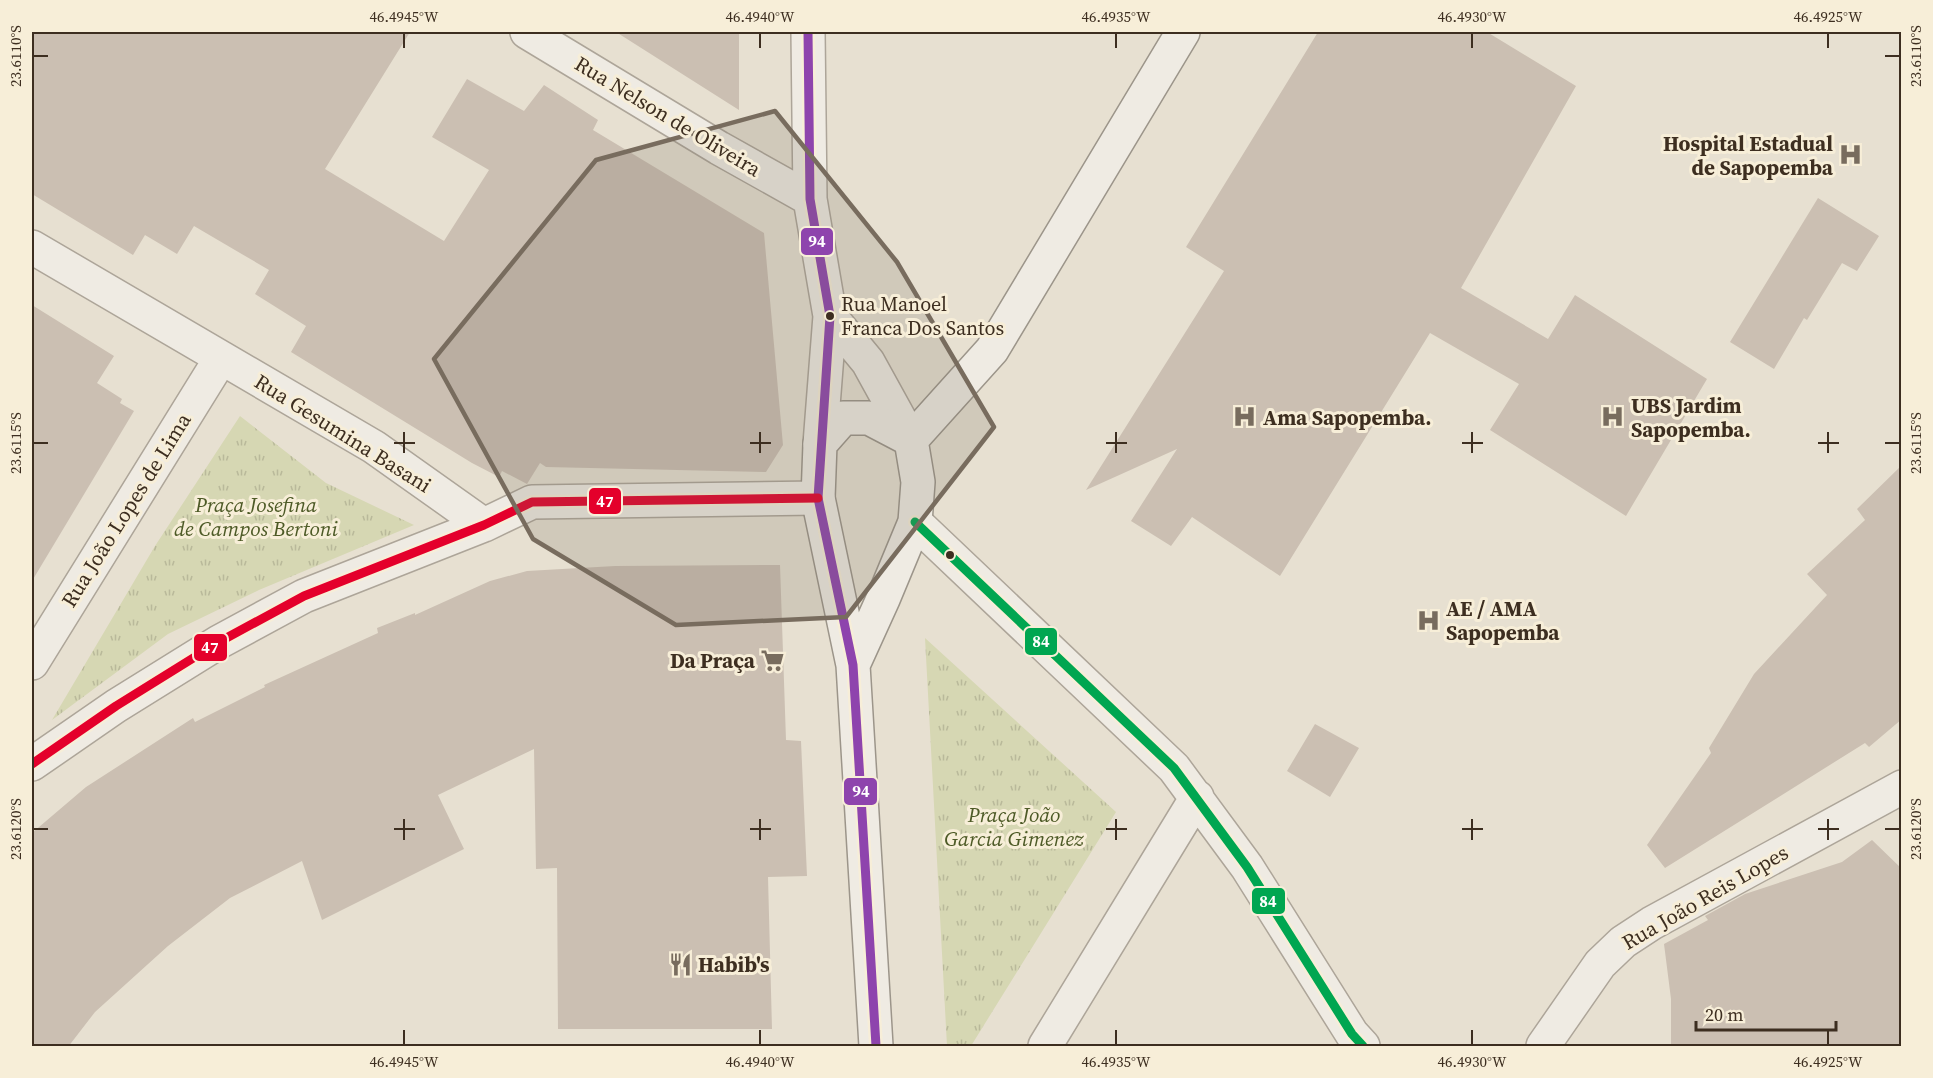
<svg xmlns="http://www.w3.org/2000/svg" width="1933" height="1078" font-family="'Source Serif 4',serif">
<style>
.grass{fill:url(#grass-tufts)}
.building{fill:#cbbfb2}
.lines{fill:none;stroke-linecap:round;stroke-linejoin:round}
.street-casing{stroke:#ada599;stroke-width:36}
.secondary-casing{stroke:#9c958a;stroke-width:36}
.street{stroke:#efebe3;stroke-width:33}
.secondary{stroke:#efebe3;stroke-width:33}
.bus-1-casing{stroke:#f7eed8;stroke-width:14}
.bus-2-casing{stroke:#f7eed8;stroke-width:14}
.bus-3-casing{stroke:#f7eed8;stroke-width:14}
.bus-1{stroke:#8e44ad;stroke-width:9}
.bus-2{stroke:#00a651;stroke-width:9}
.bus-3{stroke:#e4002b;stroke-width:9}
.marked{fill:#786c5e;fill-opacity:0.2;stroke:#786c5e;stroke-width:4.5;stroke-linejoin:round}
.ticks{fill:none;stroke:#3d2e20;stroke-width:2}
.bus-dot{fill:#3d2e20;stroke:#f7eed8;stroke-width:2}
.labels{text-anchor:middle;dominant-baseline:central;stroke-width:6;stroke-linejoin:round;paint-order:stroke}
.bus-label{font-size:20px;fill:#3d2e20;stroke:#f7eed8;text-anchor:start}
.street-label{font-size:21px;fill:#3d2e20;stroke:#f7eed8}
.poi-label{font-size:21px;font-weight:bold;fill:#3d2e20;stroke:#f7eed8;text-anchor:start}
.park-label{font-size:21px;font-style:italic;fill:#4d5a26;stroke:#f7eed8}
.line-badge{stroke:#f7eed8;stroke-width:2}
.badge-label{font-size:16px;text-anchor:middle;font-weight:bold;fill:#fff}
.neatline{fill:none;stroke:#3d2e20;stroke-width:2}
.ticks-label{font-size:15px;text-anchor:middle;fill:#3d2e20}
</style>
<defs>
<pattern id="grass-tufts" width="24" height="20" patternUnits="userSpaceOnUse" patternTransform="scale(1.5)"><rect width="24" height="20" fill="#d6d7b3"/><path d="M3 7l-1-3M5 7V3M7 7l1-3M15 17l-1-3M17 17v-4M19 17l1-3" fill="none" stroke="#b9b99a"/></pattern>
</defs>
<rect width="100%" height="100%" fill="#e7e0d1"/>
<path class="grass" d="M 240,416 L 326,483 L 414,525 L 259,590 L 168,634 L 52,720 L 155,546 Z
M 925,638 L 1116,812 L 971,1046 L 947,1046 Z"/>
<path class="building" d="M 32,32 L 410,32 L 325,169 L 444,241 L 489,170 L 432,137 L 467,79 L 524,111 L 544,85 L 598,120 L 593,130 L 764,233 L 783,445 L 766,472 L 546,467 L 540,463 L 527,484 L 502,471 L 499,477 L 472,463 L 291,352 L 306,326 L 255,294 L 269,270 L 194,226 L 177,254 L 145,235 L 133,255 L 32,194 Z
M 616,32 L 739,32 L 739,110 Z
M 1318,32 L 1487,32 L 1576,86 L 1461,288 L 1548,339 L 1575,295 L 1707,379 L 1626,516 L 1490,430 L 1519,384 L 1430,333 L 1280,576 L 1192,517 L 1171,546 L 1131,521 L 1177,449 L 1086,490 L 1224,271 L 1186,247 Z
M 1818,198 L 1879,236 L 1857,271 L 1842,263 L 1807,320 L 1804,318 L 1774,369 L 1730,342 Z
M 32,305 L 114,356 L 97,383 L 122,399 L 120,403 L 134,411 L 32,581 Z
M 1902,465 L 1902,719 L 1869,747 L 1865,743 L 1665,868 L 1647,845 L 1711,753 L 1709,748 L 1754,674 L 1827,595 L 1807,574 L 1865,520 L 1857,509 Z
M 780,565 L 786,740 L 801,741 L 807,876 L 768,877 L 772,1029 L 558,1029 L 557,868 L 536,869 L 534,749 L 438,795 L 464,849 L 322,920 L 302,861 L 230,898 L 168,946 L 95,1012 L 68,1047 L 32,1047 L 32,833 L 86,787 L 193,718 L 195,722 L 265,687 L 264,685 L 378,633 L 377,628 L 415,613 L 415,615 L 490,581 L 527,571 L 615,566 Z
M 1315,724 L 1359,748 L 1330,797 L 1287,771 Z
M 1872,840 L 1902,869 L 1902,1047 L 1671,1047 L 1671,999 L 1664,944 L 1708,920 L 1705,916 L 1745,894 L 1842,862 Z"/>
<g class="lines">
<defs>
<path id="street" d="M 527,32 L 719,148 L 810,199
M 808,32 L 810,199 L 830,316 L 820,444
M 32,247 L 374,447 L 484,525
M 830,316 L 868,362 L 911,440
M 915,522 L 1174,768 L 1247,867 L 1352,1034 L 1363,1046
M 32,663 L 221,358
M 32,764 L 116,706 L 219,642 L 304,596 L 484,525 L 532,502 L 818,498
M 1045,1046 L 1197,797
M 1543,1046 L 1600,964 L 1623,942 L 1652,923 L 1902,787"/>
<path id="secondary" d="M 911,440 L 992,350 L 1183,32
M 853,665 L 883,599 L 915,522 L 918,482 L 911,440
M 876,1046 L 853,665 L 818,498 L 820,444 L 843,418 L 869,418 L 911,440"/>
</defs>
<use href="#street" class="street-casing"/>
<use href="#secondary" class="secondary-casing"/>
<use href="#street" class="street"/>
<use href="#secondary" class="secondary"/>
<defs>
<path id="bus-1" d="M 808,32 L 810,199 L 830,316 L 818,498 L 853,665 L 876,1046"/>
<path id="bus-2" d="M 915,522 L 1174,768 L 1247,867 L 1352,1034 L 1363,1046"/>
<path id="bus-3" d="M 32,764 L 116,706 L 219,642 L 304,596 L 484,525 L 532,502 L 818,498"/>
</defs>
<use href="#bus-1" class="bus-1-casing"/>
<use href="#bus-2" class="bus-2-casing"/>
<use href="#bus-3" class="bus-3-casing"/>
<use href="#bus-1" class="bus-1"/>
<use href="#bus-2" class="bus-2"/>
<use href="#bus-3" class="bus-3"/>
</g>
<path class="marked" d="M 775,111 L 897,262 L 994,427 L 846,617 L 676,625 L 533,539 L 434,359 L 596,160 Z"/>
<path class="ticks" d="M 404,33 L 404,48M 760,33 L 760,48M 1116,33 L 1116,48M 1472,33 L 1472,48M 1828,33 L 1828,48M 33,56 L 48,56M 1885,56 L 1900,56M 404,432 L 404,453M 760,432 L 760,453M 1116,432 L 1116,453M 1472,432 L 1472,453M 1828,432 L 1828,453M 33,443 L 48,443M 394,443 L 415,443M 750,443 L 771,443M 1106,443 L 1127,443M 1462,443 L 1483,443M 1818,443 L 1839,443M 1885,443 L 1900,443M 404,819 L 404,840M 760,819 L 760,840M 1116,819 L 1116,840M 1472,819 L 1472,840M 1828,819 L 1828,840M 33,829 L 48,829M 394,829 L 415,829M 750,829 L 771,829M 1106,829 L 1127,829M 1462,829 L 1483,829M 1818,829 L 1839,829M 1885,829 L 1900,829M 404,1030 L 404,1045M 760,1030 L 760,1045M 1116,1030 L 1116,1045M 1472,1030 L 1472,1045M 1828,1030 L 1828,1045"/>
<defs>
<symbol id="hospital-bare" viewBox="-9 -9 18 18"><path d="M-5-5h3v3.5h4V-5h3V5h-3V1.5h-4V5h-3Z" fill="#786c5e" stroke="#f7eed8" stroke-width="2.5" paint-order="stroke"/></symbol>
<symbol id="supermarket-bare" viewBox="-9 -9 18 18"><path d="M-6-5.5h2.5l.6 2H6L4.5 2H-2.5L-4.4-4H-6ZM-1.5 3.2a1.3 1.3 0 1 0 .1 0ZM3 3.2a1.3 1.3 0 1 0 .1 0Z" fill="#786c5e" stroke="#f7eed8" stroke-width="2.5" paint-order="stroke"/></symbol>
<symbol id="restaurant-bare" viewBox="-9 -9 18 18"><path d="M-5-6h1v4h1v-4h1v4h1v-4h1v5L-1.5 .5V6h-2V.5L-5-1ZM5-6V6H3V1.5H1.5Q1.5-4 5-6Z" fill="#786c5e" stroke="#f7eed8" stroke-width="2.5" paint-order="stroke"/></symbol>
</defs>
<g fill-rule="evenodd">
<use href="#hospital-bare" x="1834" y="138" width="33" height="33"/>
<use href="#hospital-bare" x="1228" y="400" width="33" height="33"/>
<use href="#hospital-bare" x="1596" y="400" width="33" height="33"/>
<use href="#hospital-bare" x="1412" y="604" width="33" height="33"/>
<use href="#supermarket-bare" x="756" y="644" width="33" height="33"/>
<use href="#restaurant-bare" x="664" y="948" width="33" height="33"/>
</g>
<g class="bus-dot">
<circle cx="830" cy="316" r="5"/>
<circle cx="950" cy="555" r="5"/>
</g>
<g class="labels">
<g class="bus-label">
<text x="841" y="304">Rua Manoel<tspan x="841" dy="24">Franca Dos Santos</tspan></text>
</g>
<g class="street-label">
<text transform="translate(668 116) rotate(31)">Rua Nelson de Oliveira</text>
<text transform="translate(343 433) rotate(32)">Rua Gesumina Basani</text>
<text transform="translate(126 510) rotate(-58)">Rua João Lopes de Lima</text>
<text transform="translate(1705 897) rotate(-30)">Rua João Reis Lopes</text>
</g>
<g class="poi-label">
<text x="1833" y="143" text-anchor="end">Hospital Estadual<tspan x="1833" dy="24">de Sapopemba</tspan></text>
<text x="1631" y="405">UBS Jardim<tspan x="1631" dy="24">Sapopemba.</tspan></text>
<text x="1263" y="417">Ama Sapopemba.</text>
<text x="1446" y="608">AE / AMA<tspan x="1446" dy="24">Sapopemba</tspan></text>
<text x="755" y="660" text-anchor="end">Da Praça</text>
<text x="698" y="964">Habib's</text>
</g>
<g class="park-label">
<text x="256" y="504">Praça Josefina<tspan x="256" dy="24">de Campos Bertoni</tspan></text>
<text x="1014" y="814">Praça João<tspan x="1014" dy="24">Garcia Gimenez</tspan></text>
</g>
</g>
<g class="line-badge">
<rect x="800" y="227" width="34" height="29" rx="6" fill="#8e44ad"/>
<rect x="588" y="487" width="34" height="28" rx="6" fill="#e4002b"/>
<rect x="1024" y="627" width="34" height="29" rx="6" fill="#00a651"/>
<rect x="193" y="633" width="35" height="29" rx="6" fill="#e4002b"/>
<rect x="843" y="777" width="35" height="29" rx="6" fill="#8e44ad"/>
<rect x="1251" y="887" width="35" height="28" rx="6" fill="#00a651"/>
</g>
<g class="badge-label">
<text x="817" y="247">94</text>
<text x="605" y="507">47</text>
<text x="1041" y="647">84</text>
<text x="210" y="653">47</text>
<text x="861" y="797">94</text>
<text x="1268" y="907">84</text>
</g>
<rect width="1933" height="1078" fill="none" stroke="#f7eed8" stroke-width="66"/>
<path d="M1696 1021v9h140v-9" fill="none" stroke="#3d2e20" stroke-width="3"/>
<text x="1705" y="1021" font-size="18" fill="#3d2e20" stroke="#f7eed8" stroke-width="4.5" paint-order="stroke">20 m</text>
<rect x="33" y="33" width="1867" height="1012" class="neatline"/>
<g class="ticks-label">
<text x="404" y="22">46.4945°W</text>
<text x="760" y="22">46.4940°W</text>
<text x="1116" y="22">46.4935°W</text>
<text x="1472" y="22">46.4930°W</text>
<text x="1828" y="22">46.4925°W</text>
<text transform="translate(16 56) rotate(-90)" y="5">23.6110°S</text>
<text transform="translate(1916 56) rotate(-90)" y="5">23.6110°S</text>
<text transform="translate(16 443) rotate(-90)" y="5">23.6115°S</text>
<text transform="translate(1916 443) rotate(-90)" y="5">23.6115°S</text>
<text transform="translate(16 829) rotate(-90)" y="5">23.6120°S</text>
<text transform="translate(1916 829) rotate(-90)" y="5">23.6120°S</text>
<text x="404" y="1067">46.4945°W</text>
<text x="760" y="1067">46.4940°W</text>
<text x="1116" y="1067">46.4935°W</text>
<text x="1472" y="1067">46.4930°W</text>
<text x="1828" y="1067">46.4925°W</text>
</g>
</svg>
